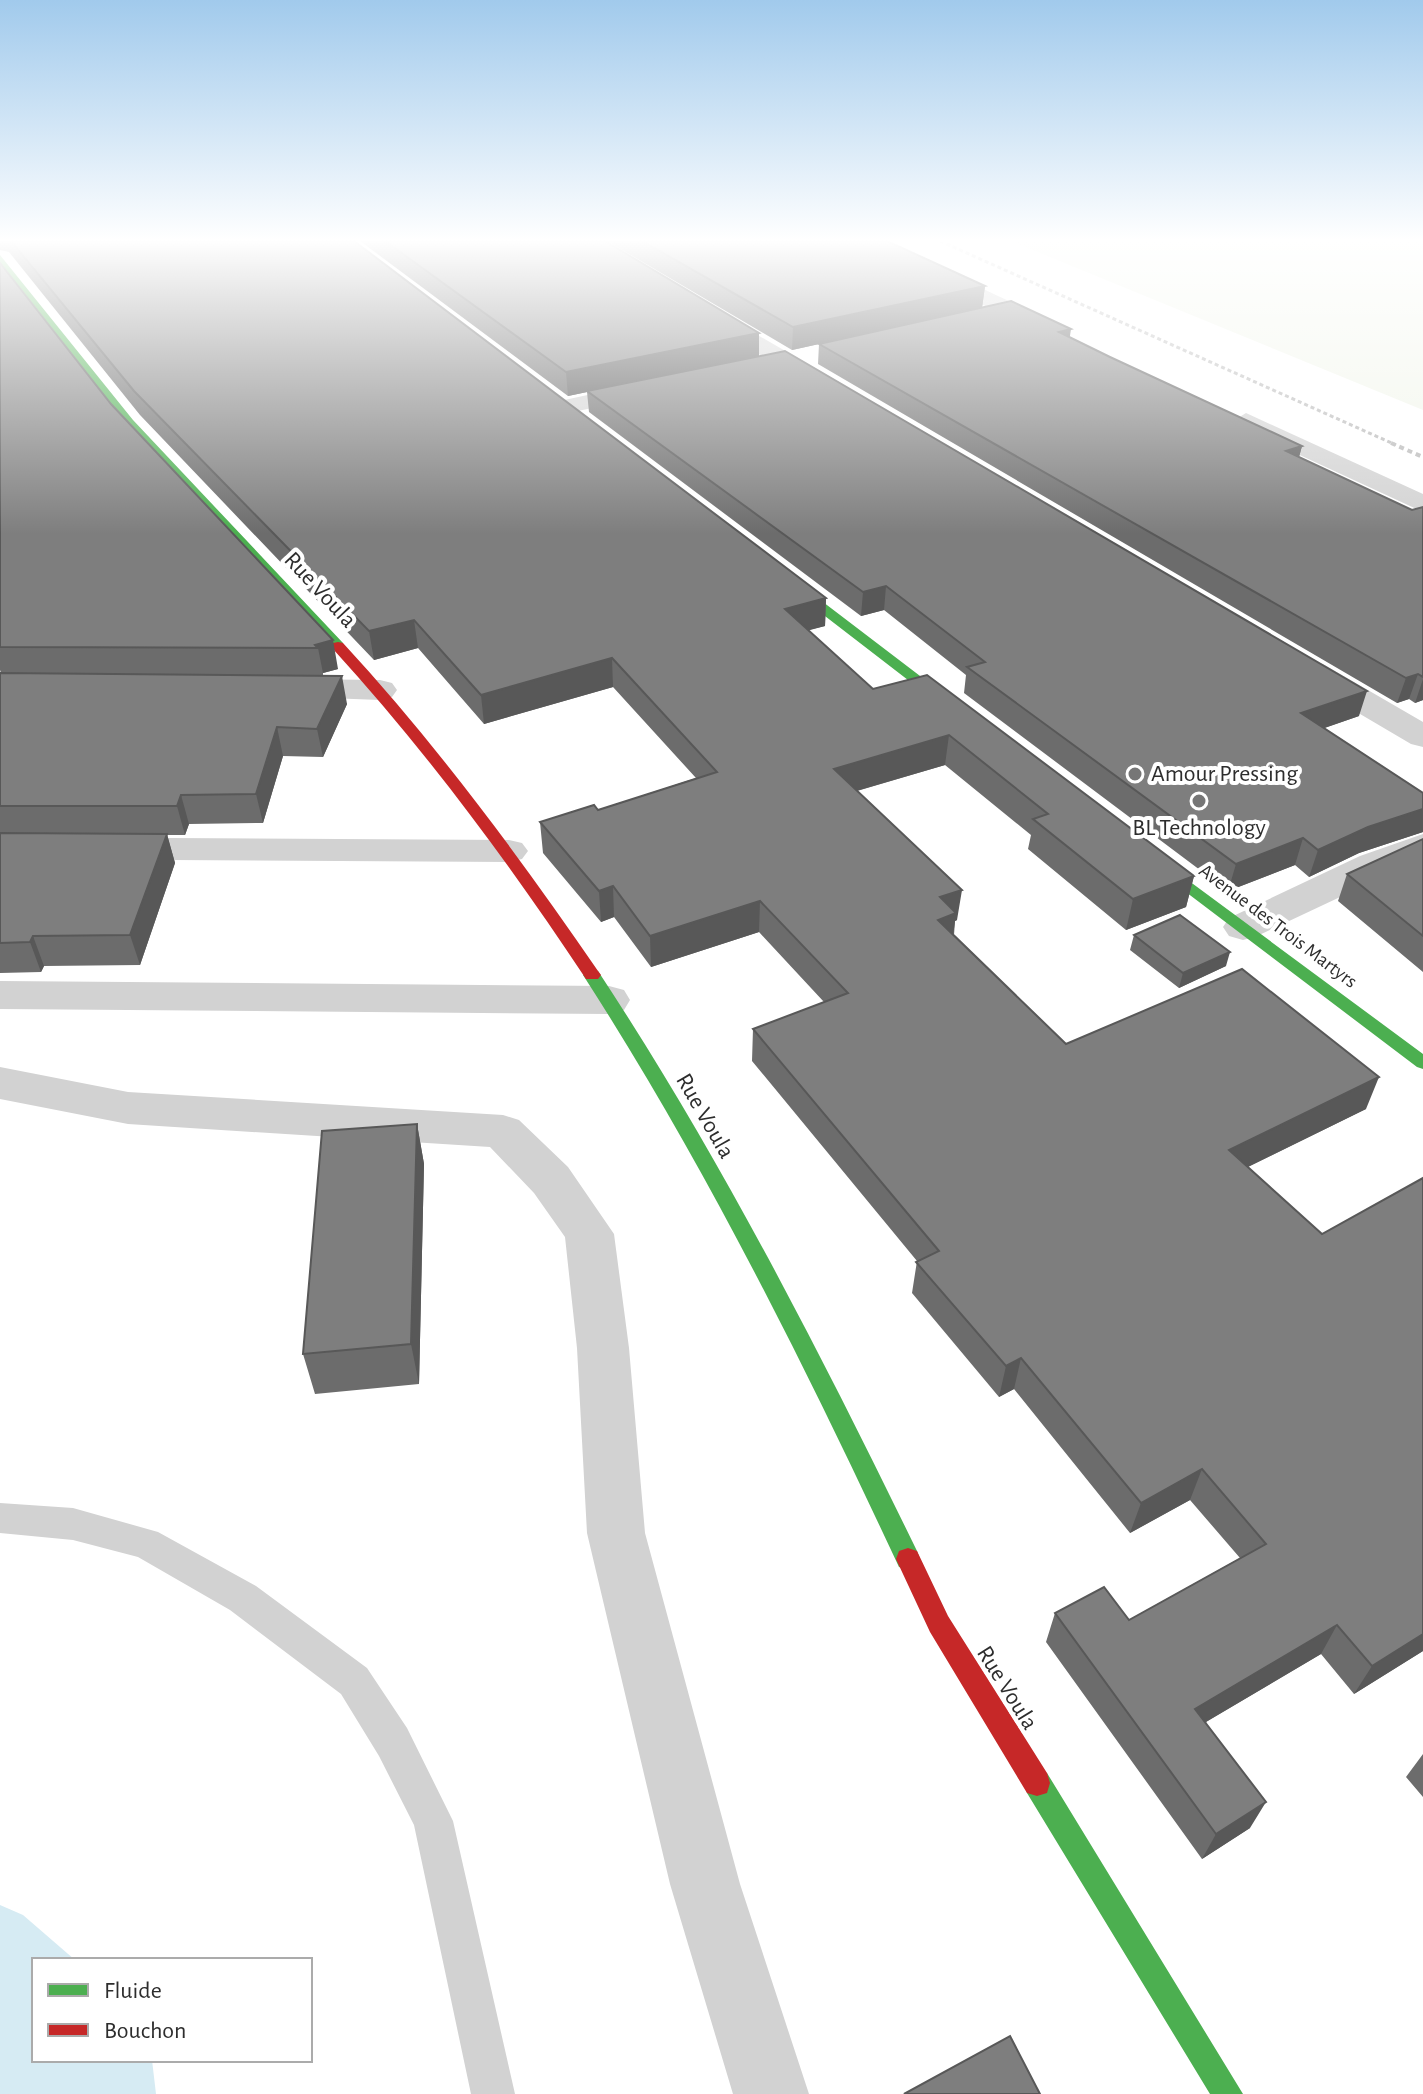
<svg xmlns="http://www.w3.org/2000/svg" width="1423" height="2094" font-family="'Alegreya Sans',sans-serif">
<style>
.green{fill:#f1f5ea}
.water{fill:#d6ebf3}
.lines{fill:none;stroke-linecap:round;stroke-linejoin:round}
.lane{fill:#d2d2d2;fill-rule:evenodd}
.street{fill:#d2d2d2;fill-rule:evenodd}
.fast{fill:#4caf50;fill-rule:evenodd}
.jam{fill:#c62828;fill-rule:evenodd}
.rail-far1{stroke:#b9b9b9;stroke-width:3;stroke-dasharray:4 3;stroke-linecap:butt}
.rail{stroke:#b9b9b9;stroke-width:4;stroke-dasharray:5 4;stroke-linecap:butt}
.wall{fill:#6c6c6c}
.shaded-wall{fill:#585858}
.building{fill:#7e7e7e;stroke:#585858;stroke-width:2}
.poi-dot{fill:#767676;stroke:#fff;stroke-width:3}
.labels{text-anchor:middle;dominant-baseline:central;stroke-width:8;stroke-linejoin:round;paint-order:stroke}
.far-street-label{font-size:20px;fill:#2d2d2d;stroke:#fff}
.street-label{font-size:24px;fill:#2d2d2d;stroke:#fff}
.poi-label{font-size:24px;fill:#2d2d2d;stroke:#fff;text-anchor:start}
</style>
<rect width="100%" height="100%" fill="#fff"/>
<path class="green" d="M 1011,241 L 1423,241 L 1423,410 Z"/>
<path class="water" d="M 0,1905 L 23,1915 L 75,1960 L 34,1960 L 34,2060 L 152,2060 L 156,2094 L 0,2094 Z"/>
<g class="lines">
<path class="lane" d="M 0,1503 L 73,1508 L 158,1532 L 256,1586 L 367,1668 L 407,1728 L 453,1821 L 515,2094 L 471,2094 L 414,1825 L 379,1756 L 341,1694 L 230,1610 L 138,1557 L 73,1540 L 0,1533 Z"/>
<path class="street" d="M 854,241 L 880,241 L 1058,324 L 1061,329 L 1050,336 L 1042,334 Z
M 709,307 L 834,379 L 837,384 L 834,389 L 816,389 L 701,319 L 698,314 Z
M 648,382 L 657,384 L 660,389 L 657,394 L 564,414 L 552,407 L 555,402 Z
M 1246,413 L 1423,494 L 1423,512 L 1237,426 L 1233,421 Z
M 1311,661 L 1323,664 L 1423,722 L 1423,747 L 1411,744 L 1299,678 L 1295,671 L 1299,664 Z
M 287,679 L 380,680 L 392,683 L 397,690 L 392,697 L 380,700 L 275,696 L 270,689 L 275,682 Z
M 1423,834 L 1423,858 L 1257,936 L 1243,940 L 1229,936 L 1223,927 L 1229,918 L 1360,856 Z
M 0,837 L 509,840 L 522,843 L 528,851 L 522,859 L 509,862 L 0,859 Z
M 0,981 L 609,986 L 624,990 L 630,1000 L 624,1010 L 609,1014 L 0,1009 Z
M 0,1067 L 128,1092 L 503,1115 L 519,1120 L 568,1167 L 614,1234 L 629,1348 L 645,1533 L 740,1884 L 809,2094 L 733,2094 L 670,1884 L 587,1533 L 577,1348 L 565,1237 L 534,1193 L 490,1147 L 128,1124 L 0,1099 Z"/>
<path class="fast" d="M 0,255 L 133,420 L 343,643 L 343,649 L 333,649 L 125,424 L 0,264 Z
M 773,570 L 781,570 L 966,711 L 966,717 L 956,717 L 773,576 Z
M 1143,847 L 1423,1054 L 1423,1069 L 1417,1067 L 1137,855 L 1135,852 L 1137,849 Z
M 592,969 L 598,971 C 720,1156 820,1352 917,1551 L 920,1559 L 917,1567 L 908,1570 L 899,1567 C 804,1364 705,1164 583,975 Z
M 1037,1770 L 1047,1773 L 1243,2094 L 1210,2094 L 1027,1793 L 1024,1783 L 1027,1773 Z"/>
<path class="jam" d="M 338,642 L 343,643 C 437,745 519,856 598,971 L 601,975 L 598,979 L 586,979 C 509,863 427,752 333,649 L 333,643 Z
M 908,1548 L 917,1551 L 948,1616 L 1047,1773 L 1050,1783 L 1047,1793 L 1037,1796 L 1027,1793 L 930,1632 L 896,1559 L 899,1551 Z"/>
<path class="rail-far1" d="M 940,241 L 1396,445"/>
<path class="rail" d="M 1391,443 L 1423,457"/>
</g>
<path class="wall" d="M 0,241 L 354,241 L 826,598 L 825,626 L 808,630 L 873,689 L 1194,876 L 1186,907 L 1126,930 L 1028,849 L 1031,835 L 945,765 L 857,791 L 957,920 L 955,921 L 954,935 L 1066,1044 L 1366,1109 L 1248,1167 L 1423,1651 L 1354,1694 L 1321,1654 L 1206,1722 L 1250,1828 L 1202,1859 L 1046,1642 L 1055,1613 L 1129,1620 L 1240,1558 L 1190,1500 L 1130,1533 L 1014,1389 L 999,1397 L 912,1293 L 917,1261 L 752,1061 L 753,1029 L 824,1002 L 759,932 L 651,967 L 614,917 L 601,922 L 543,853 L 540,822 L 598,810 L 696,778 L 613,687 L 484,724 L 418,648 L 374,660 L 140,415 L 9,252 L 0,250 Z
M 360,241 L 605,241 L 759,333 L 759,356 L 1359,716 L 1324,728 L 1423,793 L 1423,832 L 1359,853 L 1309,877 L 1295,865 L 1228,891 L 964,693 L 966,675 L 884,610 L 861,616 L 589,412 L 587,392 L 568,396 Z
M 607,241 L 887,241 L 985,286 L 982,308 L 1070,337 L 1110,357 L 1302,446 L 1299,457 L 1412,510 L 1423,507 L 1423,700 L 1415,703 L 1409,699 L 1397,703 L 818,364 L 819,344 L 792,350 Z
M 0,263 L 111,404 L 338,669 L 323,673 L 323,676 L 347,704 L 323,757 L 283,756 L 263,823 L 189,824 L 185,835 L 167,835 L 175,863 L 140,965 L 44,966 L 41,972 L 0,973 L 0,673 L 1,673 L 0,670 Z
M 1423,839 L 1423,972 L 1338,901 L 1347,874 Z
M 1134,935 L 1226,966 L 1179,988 L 1130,950 Z
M 417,1124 L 424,1164 L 419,1384 L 315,1394 L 303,1354 Z
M 1423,1754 L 1423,1797 L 1406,1777 Z"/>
<path class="shaded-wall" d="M 985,286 L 982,308 L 792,350 L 793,327 Z
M 1071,329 L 1068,349 L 1059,332 Z
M 759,333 L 759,357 L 587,391 L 587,392 L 568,396 L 566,372 Z
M 1302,446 L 1296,468 L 1286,451 Z
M 886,586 L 884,610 L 861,616 L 863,592 Z
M 826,598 L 825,626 L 784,637 L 785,609 Z
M 414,620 L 418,648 L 374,660 L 369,631 Z
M 333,640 L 338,669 L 323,673 L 318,648 L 315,645 Z
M 612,658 L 613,687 L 484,724 L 481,695 Z
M 1418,674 L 1409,699 L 1397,703 L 1406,678 Z
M 342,676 L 347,704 L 323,757 L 317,729 Z
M 1423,679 L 1423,700 L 1415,703 Z
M 1367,691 L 1359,716 L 1293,739 L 1301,713 Z
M 277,727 L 283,756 L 263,823 L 256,794 Z
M 949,735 L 945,765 L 832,798 L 834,769 Z
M 181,795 L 189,824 L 185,835 L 177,806 Z
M 1423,809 L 1423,832 L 1359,853 L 1309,877 L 1318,850 L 1368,827 Z
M 167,834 L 175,863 L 140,965 L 130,935 Z
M 1303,838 L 1295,865 L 1228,891 L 1236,864 Z
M 1194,876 L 1186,907 L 1126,930 L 1133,899 Z
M 613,886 L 614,917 L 601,922 L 599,891 Z
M 962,890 L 957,920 L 955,921 L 952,944 L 934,951 L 940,897 Z
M 760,901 L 759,932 L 651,967 L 650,936 Z
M 33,936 L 44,966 L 41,972 L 30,942 Z
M 1230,952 L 1226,966 L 1179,988 L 1183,973 Z
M 1379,1077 L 1366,1109 L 1219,1181 L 1229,1150 Z
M 417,1124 L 424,1164 L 419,1384 L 411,1344 Z
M 1021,1358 L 1014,1389 L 999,1397 L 1006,1366 Z
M 1202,1469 L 1190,1500 L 1130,1533 L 1141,1503 Z
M 1337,1625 L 1321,1654 L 1182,1736 L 1195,1709 Z
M 1423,1634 L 1423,1651 L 1354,1694 L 1372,1666 Z
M 1266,1802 L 1250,1828 L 1202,1859 L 1216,1834 Z"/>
<path class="building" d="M 11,241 L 354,241 L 826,598 L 785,609 L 873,689 L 927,675 L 1194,876 L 1133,899 L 1033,819 L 1048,814 L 949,735 L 834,769 L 962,890 L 940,897 L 956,913 L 938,920 L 1066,1044 L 1242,969 L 1379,1077 L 1229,1150 L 1322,1234 L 1423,1178 L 1423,1634 L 1372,1666 L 1337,1625 L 1195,1709 L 1266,1802 L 1216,1834 L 1055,1613 L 1104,1587 L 1129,1620 L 1266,1544 L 1202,1469 L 1141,1503 L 1021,1358 L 1006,1366 L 916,1262 L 939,1251 L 753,1029 L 848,993 L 760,901 L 650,936 L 613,886 L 599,891 L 540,822 L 594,805 L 598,810 L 717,772 L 612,658 L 481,695 L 414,620 L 369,631 L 134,391 Z
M 385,241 L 605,241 L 759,333 L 566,372 Z
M 642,241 L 887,241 L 985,286 L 793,327 Z
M 0,263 L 111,404 L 333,640 L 315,645 L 318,648 L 0,647 Z
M 1011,301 L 1071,329 L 1059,332 L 1110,357 L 1302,446 L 1286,451 L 1412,510 L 1423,507 L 1423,677 L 1418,674 L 1406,678 L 819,344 Z
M 785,351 L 1367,691 L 1301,713 L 1423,793 L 1423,809 L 1368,827 L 1318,850 L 1303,838 L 1236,864 L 967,667 L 985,662 L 886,586 L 863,592 L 587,391 Z
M 0,673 L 342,676 L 317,729 L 277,727 L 256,794 L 181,795 L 177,806 L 0,806 Z
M 0,833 L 167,834 L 130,935 L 33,936 L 30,942 L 0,943 Z
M 1423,839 L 1423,936 L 1347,874 Z
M 1180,915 L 1230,952 L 1183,973 L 1134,935 Z
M 417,1124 L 411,1344 L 303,1354 L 322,1131 Z
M 1010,2036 L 1040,2094 L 904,2094 Z"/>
<linearGradient id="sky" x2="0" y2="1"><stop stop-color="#a1caec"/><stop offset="0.45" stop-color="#fff"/><stop offset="1" stop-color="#fff" stop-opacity="0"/></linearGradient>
<rect width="1423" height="534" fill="url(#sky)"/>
<g class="poi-dot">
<circle cx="1135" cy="774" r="8"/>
<circle cx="1199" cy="801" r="8"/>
</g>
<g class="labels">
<g class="far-street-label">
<text transform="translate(1278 926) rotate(37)">Avenue des Trois Martyrs</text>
</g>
<g class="street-label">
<text transform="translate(320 590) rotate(47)">Rue Voula</text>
<text transform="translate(705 1116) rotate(60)">Rue Voula</text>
<text transform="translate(1007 1688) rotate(58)">Rue Voula</text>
</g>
<g class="poi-label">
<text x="1151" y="774">Amour Pressing</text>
<text x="1199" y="828" text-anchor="middle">BL Technology</text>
</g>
</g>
<rect x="32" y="1958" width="280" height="104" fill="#ffffff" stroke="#ababab" stroke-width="2"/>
<rect x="48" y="1984" width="40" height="12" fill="#4caf50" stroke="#ababab" stroke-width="2"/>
<text x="104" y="1998" font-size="24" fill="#2d2d2d">Fluide</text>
<rect x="48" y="2024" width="40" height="12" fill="#c62828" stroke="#ababab" stroke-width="2"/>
<text x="104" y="2038" font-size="24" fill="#2d2d2d">Bouchon</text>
</svg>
